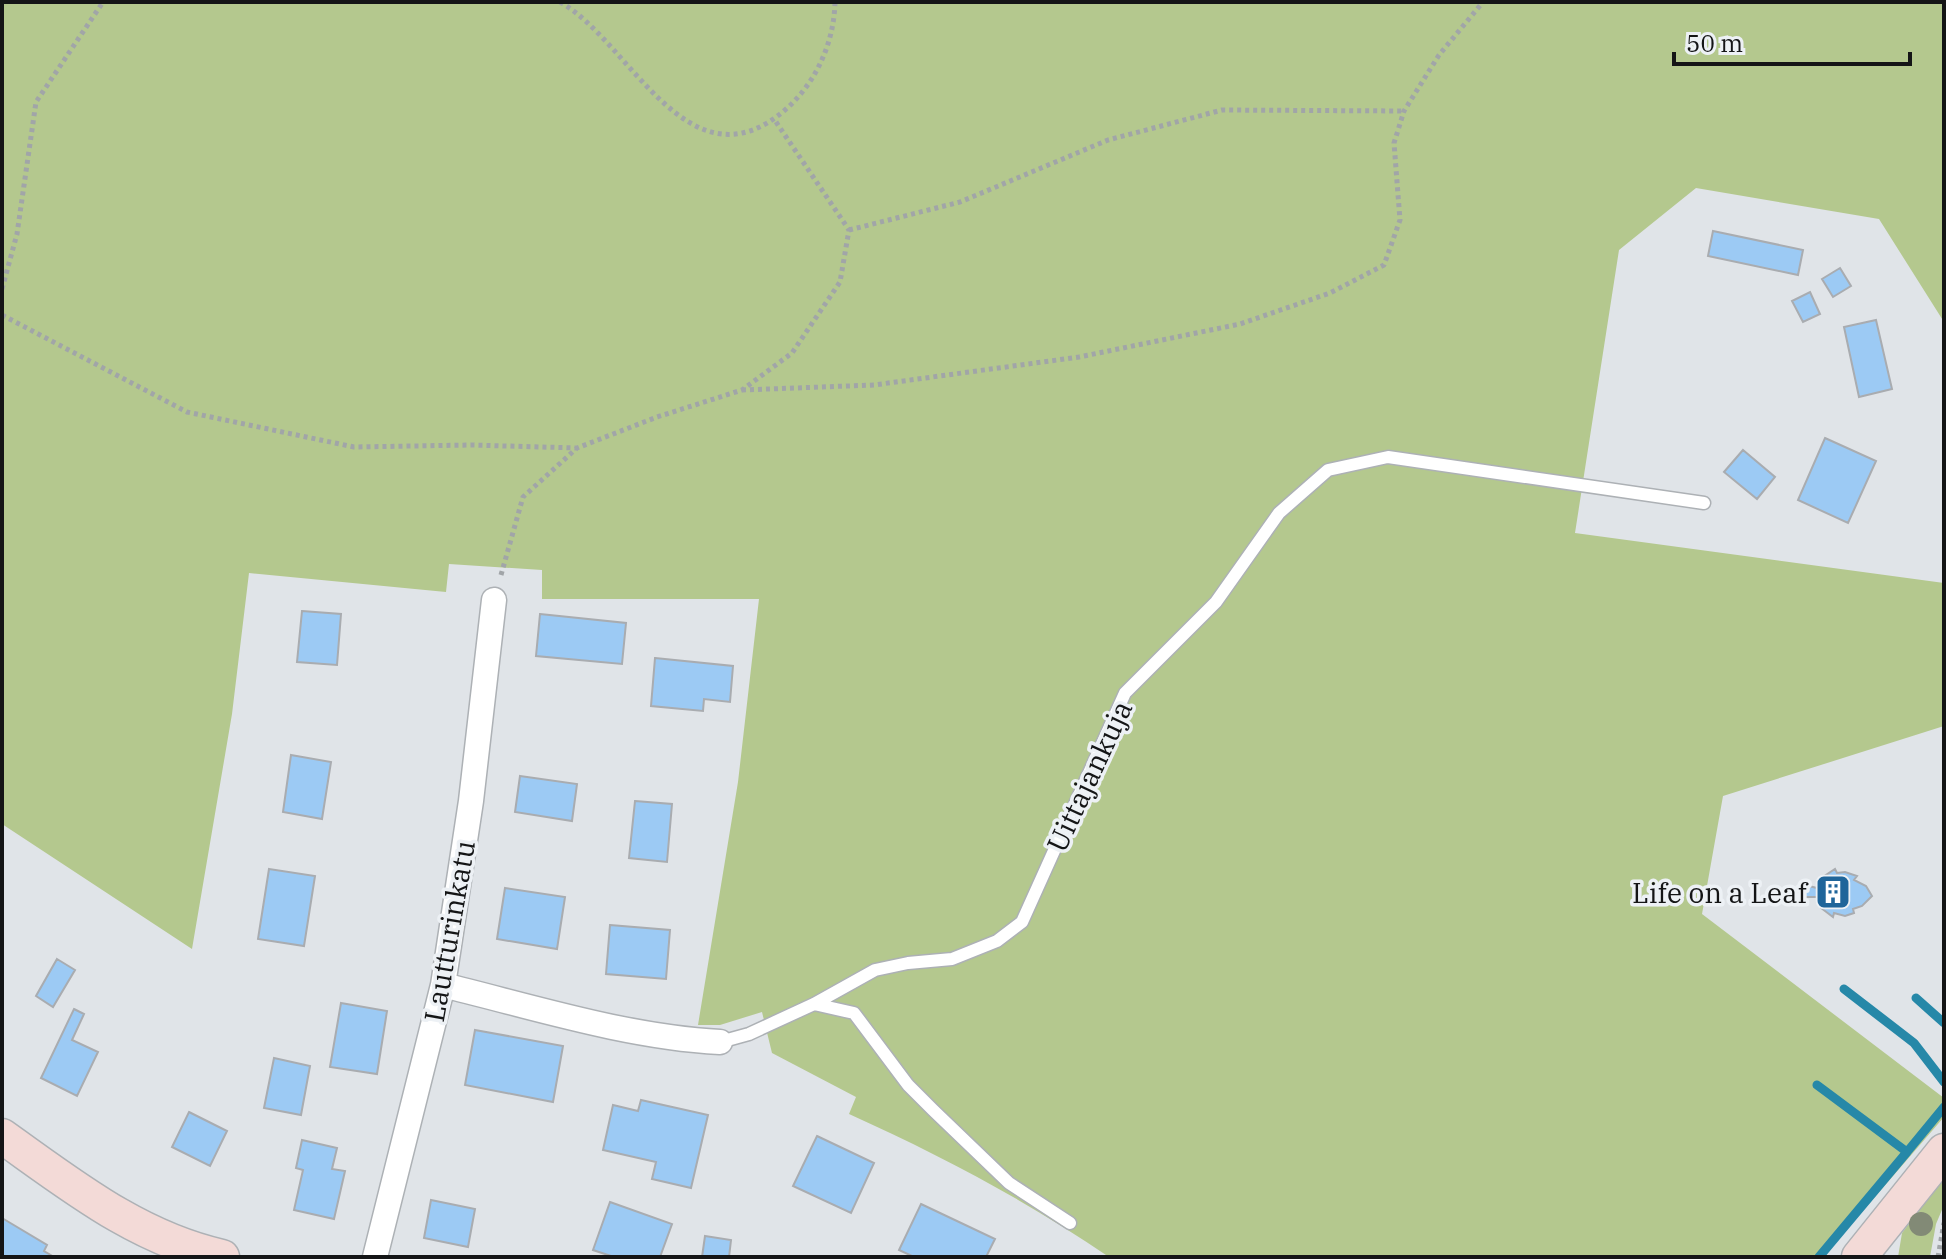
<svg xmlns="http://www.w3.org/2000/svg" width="1946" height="1259" font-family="'IBM Plex Serif',serif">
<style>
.green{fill:#b4c88e}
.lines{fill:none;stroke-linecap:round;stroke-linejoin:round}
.stream{stroke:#2688a8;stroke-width:9}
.building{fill:#9ccaf4;stroke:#a9acb0;stroke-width:2}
.lane-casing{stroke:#adb1b5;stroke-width:15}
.street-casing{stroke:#adb1b5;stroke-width:27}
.secondary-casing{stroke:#adb1b5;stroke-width:37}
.path{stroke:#a1a5a8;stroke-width:5;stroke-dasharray:4 4;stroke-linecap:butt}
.lane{stroke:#fff;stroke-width:12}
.street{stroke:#fff;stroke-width:24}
.secondary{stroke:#f3dad7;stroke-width:34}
.tree{fill:#828a76}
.labels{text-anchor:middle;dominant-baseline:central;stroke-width:7;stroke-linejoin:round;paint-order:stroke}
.street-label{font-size:28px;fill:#141516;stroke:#edf1f5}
.poi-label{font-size:28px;fill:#141516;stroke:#edf1f5;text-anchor:end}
</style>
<rect width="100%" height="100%" fill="#e0e4e8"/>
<path class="green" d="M 2,2 L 1944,2 L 1944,322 L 1879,219 L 1696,188 L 1619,250 L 1575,533 L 1944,583 L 1944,726 L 1723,796 L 1702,914 L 1944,1098 L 1944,1117 L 1823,1257 L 1109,1257 C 1027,1201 940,1155 849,1114 L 856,1097 L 772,1053 L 762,1012 L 720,1025 L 698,1025 L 738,782 L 759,599 L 542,599 L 542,570 L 449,564 L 446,592 L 249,573 L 232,714 L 192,949 L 2,824 Z
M 1944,1176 L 1944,1205 L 1936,1224 L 1930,1257 L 1898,1257 L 1902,1233 Z"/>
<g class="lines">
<path class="stream" d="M 1844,989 L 1914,1043 L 1944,1082
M 1916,998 L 1944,1023
M 1817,1085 L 1907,1152 L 1819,1257
M 1907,1152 L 1944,1107"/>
</g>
<path class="building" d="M 1713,231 L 1803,250 L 1798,275 L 1708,256 Z
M 1840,268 L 1851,286 L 1833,297 L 1822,279 Z
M 1810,292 L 1820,314 L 1803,322 L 1792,301 Z
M 1876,320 L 1892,389 L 1859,397 L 1844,327 Z
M 1825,438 L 1876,461 L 1848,523 L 1798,500 Z
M 1743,450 L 1775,477 L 1757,499 L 1724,472 Z
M 302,611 L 341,614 L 337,665 L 297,662 Z
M 540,614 L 626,623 L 622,664 L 536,656 Z
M 655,658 L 733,666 L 730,702 L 704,699 L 703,711 L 651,706 Z
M 291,755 L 331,762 L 322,819 L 283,812 Z
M 520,776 L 577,784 L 572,821 L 515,812 Z
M 635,801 L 672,804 L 667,862 L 629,858 Z
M 269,869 L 315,876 L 304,946 L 258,939 Z
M 1835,869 L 1837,873 L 1845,872 L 1857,876 L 1854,880 L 1866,886 L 1872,896 L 1862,906 L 1853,909 L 1854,913 L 1845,916 L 1834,913 L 1833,917 L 1821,908 L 1817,897 L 1800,897 L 1796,889 L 1805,885 L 1817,888 L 1823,877 Z
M 505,888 L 565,897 L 557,949 L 497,939 Z
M 610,925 L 670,930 L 666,979 L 606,974 Z
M 57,959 L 75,970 L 53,1007 L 36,996 Z
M 341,1003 L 387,1011 L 377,1074 L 330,1067 Z
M 74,1009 L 84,1014 L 72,1040 L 98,1052 L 77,1096 L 41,1078 Z
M 475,1030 L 563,1046 L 553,1102 L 465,1085 Z
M 274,1058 L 310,1066 L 301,1115 L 264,1108 Z
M 641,1100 L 708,1115 L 691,1188 L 652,1179 L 656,1162 L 603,1150 L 613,1105 L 638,1111 Z
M 189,1112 L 227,1131 L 210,1166 L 172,1147 Z
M 817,1136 L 874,1163 L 851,1213 L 793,1186 Z
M 302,1140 L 337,1148 L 332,1169 L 345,1171 L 334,1219 L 294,1210 L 303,1170 L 296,1168 Z
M 431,1200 L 475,1209 L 468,1247 L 424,1238 Z
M 610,1202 L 672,1224 L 660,1257 L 614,1257 L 593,1250 Z
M 921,1204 L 995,1239 L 986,1257 L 914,1257 L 899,1250 Z
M 2,1218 L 47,1245 L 44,1251 L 54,1257 L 2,1257 Z
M 705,1236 L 731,1240 L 729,1257 L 702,1257 Z"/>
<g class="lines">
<defs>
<path id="lane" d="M 814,1004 L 854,1013 L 908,1085 L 933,1110 L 1009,1183 L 1070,1223
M 720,1042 L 749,1034 L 814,1004 L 875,970 L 908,963 L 952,959 L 997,941 L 1022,922 L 1125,693 L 1216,602 L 1279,513 L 1328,470 L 1388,457 L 1704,503"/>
<path id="street" d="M 443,985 C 533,1007 627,1037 720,1042
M 375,1257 L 443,985 L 471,801 L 494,600"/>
<path id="secondary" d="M 2,1136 C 71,1185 137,1238 222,1257
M 1859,1257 L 1944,1151"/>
</defs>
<use href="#lane" class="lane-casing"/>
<use href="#street" class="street-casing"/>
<use href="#secondary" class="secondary-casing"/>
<path class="path" d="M 560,2 C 630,41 688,193 785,110 C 816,83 834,43 835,2
M 849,230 L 960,202 L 1108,140 L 1222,110 L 1404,111
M 2,289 L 17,234 L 36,102 L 103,2
M 2,315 L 187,412 L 354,447 L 471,445 L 577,448
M 742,390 L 874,385 L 1079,357 L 1240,324 L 1330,293 L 1384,265 L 1400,220 L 1394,143 L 1404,111 L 1439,55 L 1483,2
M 501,575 L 523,497 L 577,448 L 657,417 L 742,390 L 792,353 L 840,282 L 849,230 L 774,119
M 1938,1257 L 1944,1223"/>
<use href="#lane" class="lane"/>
<use href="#street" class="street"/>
<use href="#secondary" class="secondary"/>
</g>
<circle class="tree" cx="1921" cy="1224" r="12"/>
<defs>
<symbol id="building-square" viewBox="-11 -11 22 22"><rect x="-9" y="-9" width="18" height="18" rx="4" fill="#1f659a" stroke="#edf1f5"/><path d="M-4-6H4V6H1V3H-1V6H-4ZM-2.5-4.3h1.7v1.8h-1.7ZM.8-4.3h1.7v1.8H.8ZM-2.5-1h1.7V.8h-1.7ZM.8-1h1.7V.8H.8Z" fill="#fff"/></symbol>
</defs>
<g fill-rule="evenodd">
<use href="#building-square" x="1813" y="872" width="40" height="40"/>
</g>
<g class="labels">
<g class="street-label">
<text transform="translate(1089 776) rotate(-65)">Uittajankuja</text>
<text transform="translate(449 931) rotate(-80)">Lautturinkatu</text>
</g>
<g class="poi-label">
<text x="1807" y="892">Life on a Leaf</text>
</g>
</g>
<rect width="1946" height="1259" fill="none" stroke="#141516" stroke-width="8"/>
<path d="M1674 52v12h236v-12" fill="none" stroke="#141516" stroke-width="4"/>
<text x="1686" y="52" font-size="24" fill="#141516" stroke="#edf1f5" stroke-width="6" paint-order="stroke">50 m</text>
</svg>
